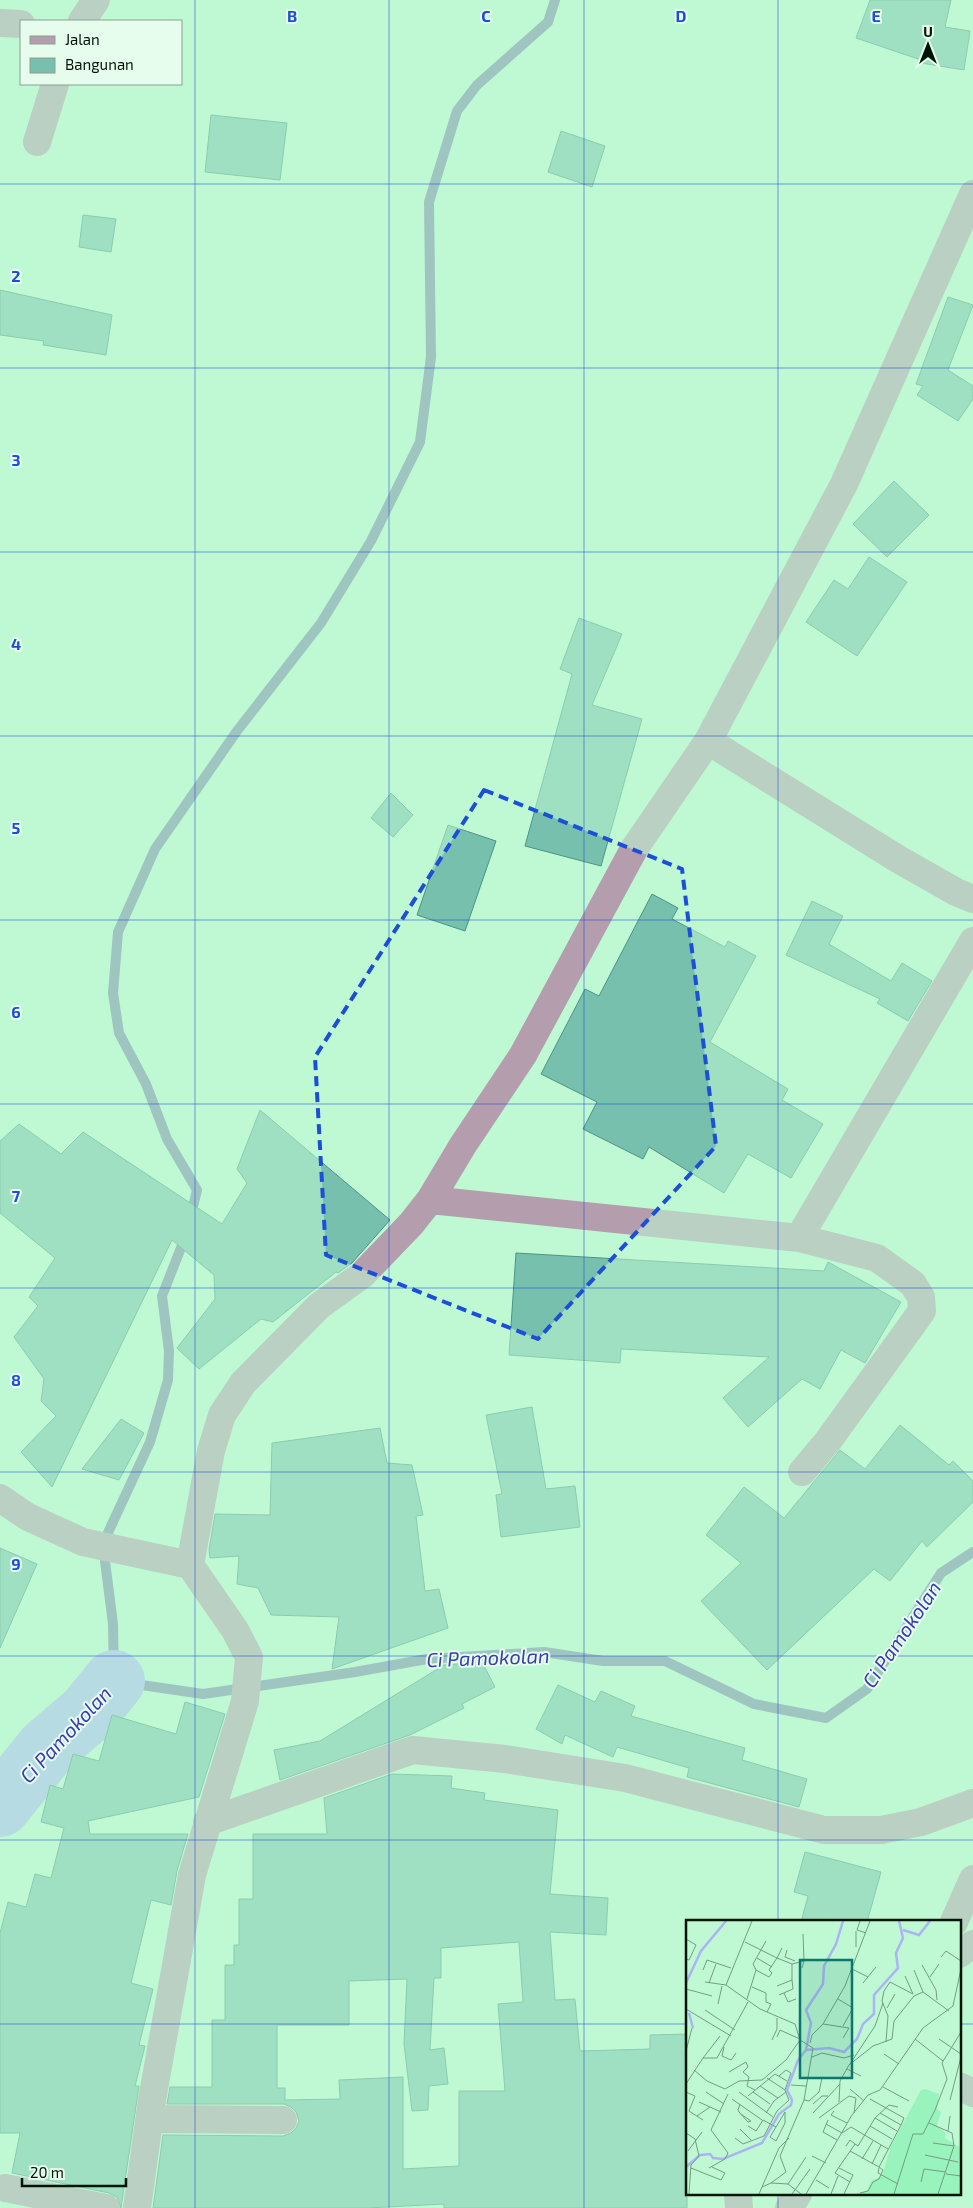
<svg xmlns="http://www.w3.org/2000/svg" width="973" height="2208" font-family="'Exo 2',sans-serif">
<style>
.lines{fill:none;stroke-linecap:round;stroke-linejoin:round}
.stream{stroke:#7885ac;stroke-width:10}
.river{stroke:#abb5f3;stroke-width:62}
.building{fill:#78c0ae;stroke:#4c9483;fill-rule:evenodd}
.street{stroke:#b49dad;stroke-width:28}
.marked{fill:none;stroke:#1d4ed8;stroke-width:4;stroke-dasharray:10 6;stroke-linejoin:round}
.grid{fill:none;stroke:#1d4ed8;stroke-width:1;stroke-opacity:0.55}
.labels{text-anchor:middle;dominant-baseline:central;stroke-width:4;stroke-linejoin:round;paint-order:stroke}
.water-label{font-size:20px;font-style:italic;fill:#3d3bad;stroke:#e6fdee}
.inset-river{fill:none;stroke:#abb5f3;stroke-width:2.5}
.inset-road{fill:none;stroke:#739d82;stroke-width:1}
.view{fill:#0f766e;fill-opacity:0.15;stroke:#0f766e;stroke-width:2.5}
.inset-edge{fill:none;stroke:#011408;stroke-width:2.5}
.grid-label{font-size:16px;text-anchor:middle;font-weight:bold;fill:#1d4ed8;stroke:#e6fdee;stroke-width:4;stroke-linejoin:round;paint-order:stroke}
</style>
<rect width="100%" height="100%" fill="#bff9d4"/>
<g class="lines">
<path class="stream" d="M 190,1219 L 197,1190 L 167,1139 L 146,1084 L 119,1033 L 113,993 L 118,932 L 155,849 L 237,731 L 321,623 L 371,541 L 420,442 L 431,357 L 429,202 L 457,111 L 477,85 L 548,22 L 555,0
M 186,1235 L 162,1296 L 169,1351 L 168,1380 L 150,1442 L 106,1537 L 105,1561 L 113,1624 L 114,1681 L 203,1694 L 355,1672 L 427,1659 L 544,1652 L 603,1661 L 665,1661 L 754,1704 L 826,1718 L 867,1689 L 941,1573 L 973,1552"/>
<path class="river" d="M 0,1806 L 47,1748 L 88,1713 L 114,1681"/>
</g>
<path class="building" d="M 870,0 L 951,0 L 945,27 L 970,31 L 964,70 L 921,63 L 921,60 L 856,38 Z
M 211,115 L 287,123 L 280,180 L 205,172 Z
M 561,131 L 605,146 L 592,187 L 548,172 Z
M 83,215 L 116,219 L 111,252 L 79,247 Z
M 0,290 L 112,315 L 106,355 L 43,345 L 44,341 L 0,335 Z
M 948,297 L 973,305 L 948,370 L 973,386 L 973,399 L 958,421 L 917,395 L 923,386 L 916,384 Z
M 894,481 L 929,515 L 887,557 L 853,524 Z
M 869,557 L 907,582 L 857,656 L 806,622 L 834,580 L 848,589 Z
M 579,618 L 622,634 L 592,705 L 642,719 L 601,866 L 525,846 L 572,674 L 560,669 Z
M 391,793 L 413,815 L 393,837 L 371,818 Z
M 448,825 L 496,841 L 465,931 L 417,915 Z
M 652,894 L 678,908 L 672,919 L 725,947 L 728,941 L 756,956 L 710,1042 L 788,1089 L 782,1100 L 823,1124 L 791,1178 L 748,1154 L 724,1193 L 649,1147 L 643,1159 L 583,1129 L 597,1102 L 541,1074 L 585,989 L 599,996 Z
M 812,901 L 843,916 L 829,944 L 891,981 L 902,963 L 932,981 L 908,1021 L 877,1003 L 880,999 L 786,955 Z
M 260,1110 L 390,1220 L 352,1263 L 338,1273 L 336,1272 L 273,1322 L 261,1319 L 199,1369 L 177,1348 L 215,1299 L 214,1275 L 172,1240 L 52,1487 L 21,1452 L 56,1416 L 41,1401 L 44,1379 L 14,1337 L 38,1306 L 29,1297 L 55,1258 L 0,1213 L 0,1141 L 19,1124 L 61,1154 L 83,1132 L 222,1224 L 247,1183 L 237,1169 Z
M 516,1253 L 824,1271 L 828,1262 L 901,1302 L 865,1363 L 841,1350 L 820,1389 L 802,1379 L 748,1427 L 723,1398 L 769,1357 L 621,1349 L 620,1363 L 509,1355 Z
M 532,1407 L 546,1489 L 575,1486 L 580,1527 L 501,1537 L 496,1495 L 502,1494 L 486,1415 Z
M 121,1419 L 144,1433 L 119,1480 L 82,1469 Z
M 900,1425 L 949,1465 L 953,1461 L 973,1481 L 973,1502 L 927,1547 L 922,1541 L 890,1581 L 874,1569 L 767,1670 L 701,1601 L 741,1563 L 706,1535 L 744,1487 L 784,1518 L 840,1450 L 865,1469 Z
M 380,1428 L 387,1463 L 412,1465 L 423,1515 L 416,1516 L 425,1591 L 439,1589 L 448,1628 L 332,1669 L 339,1617 L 271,1615 L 258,1588 L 237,1584 L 239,1556 L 210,1558 L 209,1550 L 215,1514 L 270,1515 L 272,1443 Z
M 0,1548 L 37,1564 L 0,1648 Z
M 482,1662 L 495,1687 L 462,1704 L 464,1708 L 410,1735 L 280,1780 L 274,1750 L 320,1741 L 444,1665 Z
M 558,1685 L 595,1702 L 601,1691 L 635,1706 L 631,1716 L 745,1748 L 742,1760 L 807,1779 L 799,1807 L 687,1777 L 689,1768 L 617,1747 L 613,1757 L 565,1735 L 562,1744 L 536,1729 Z
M 185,1702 L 225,1714 L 199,1797 L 88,1821 L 90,1834 L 188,1834 L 177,1871 L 171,1905 L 151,1900 L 131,1983 L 153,1989 L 139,2045 L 145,2046 L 135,2086 L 139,2086 L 121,2208 L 117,2197 L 109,2193 L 12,2173 L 20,2133 L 0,2133 L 0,1933 L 8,1902 L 26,1907 L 35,1874 L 51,1878 L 64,1828 L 41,1822 L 50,1785 L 63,1789 L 73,1754 L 99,1761 L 112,1715 L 176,1734 Z
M 392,1774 L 452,1776 L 451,1788 L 485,1793 L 484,1800 L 558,1810 L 550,1894 L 608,1898 L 606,1935 L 550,1932 L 555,2000 L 575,1999 L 580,2051 L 650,2049 L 650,2035 L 687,2034 L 687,2208 L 444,2208 L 444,2204 L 368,2208 L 153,2208 L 163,2135 L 283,2136 L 291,2133 L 296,2128 L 299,2121 L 296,2112 L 291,2107 L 284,2104 L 167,2104 L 170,2087 L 212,2087 L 212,2020 L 225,2020 L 225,1965 L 234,1965 L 234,1945 L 239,1945 L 239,1899 L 253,1899 L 253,1834 L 327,1834 L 324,1798 ZM 519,1942 L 523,2002 L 498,2004 L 505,2091 L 459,2091 L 459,2166 L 403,2169 L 403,2077 L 339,2080 L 340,2099 L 285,2100 L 285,2088 L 277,2088 L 277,2025 L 349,2025 L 349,1981 L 407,1979 L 404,2044 L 412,2111 L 428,2110 L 429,2086 L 448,2084 L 444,2048 L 430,2050 L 434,1978 L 441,1978 L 441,1948 Z
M 805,1852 L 881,1872 L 867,1922 L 801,1922 L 808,1896 L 794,1892 Z"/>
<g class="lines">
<path class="street" d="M 82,21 L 96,0
M 0,23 L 21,24
M 37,142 L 55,84
M 708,741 L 898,859 L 956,892 L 973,899
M 430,1200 L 799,1238 L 877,1258 L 913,1284 L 921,1297 L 922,1311 L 828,1441 L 802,1472
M 799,1238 L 973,941
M 0,1498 L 28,1517 L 83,1542 L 190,1565 L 235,1630 L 249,1657 L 245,1701 L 192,1875 L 152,2100 L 137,2208
M 190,1565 L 211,1451 L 222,1415 L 243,1383 L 319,1306 L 362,1275 L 411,1224 L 430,1200 L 463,1145 L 523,1055 L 634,849 L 708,741 L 844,484 L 973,194
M 207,1822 L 413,1750 L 505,1759 L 625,1778 L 824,1830 L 881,1830 L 921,1822 L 973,1803
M 954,1922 L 973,1879
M 959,1954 L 973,1944
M 959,2086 L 973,2093
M 150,2119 L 283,2120
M 5,2188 L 106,2208
M 738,2194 L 739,2208
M 789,2208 L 798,2194"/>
</g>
<path d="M0 0H973V2208H0ZM 484,790 L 682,869 L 716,1146 L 538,1339 L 326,1255 L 315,1057 Z" fill="#bff9d4" fill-opacity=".55" fill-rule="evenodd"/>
<path class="marked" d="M 484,790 L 682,869 L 716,1146 L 538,1339 L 326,1255 L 315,1057 Z"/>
<path class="grid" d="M 195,0 L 195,2208M 389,0 L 389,2208M 584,0 L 584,2208M 778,0 L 778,1922M 0,184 L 973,184M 0,368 L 973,368M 0,552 L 973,552M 0,736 L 973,736M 0,920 L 973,920M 0,1104 L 973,1104M 0,1288 L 973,1288M 0,1472 L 973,1472M 0,1656 L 973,1656M 0,1840 L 973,1840M 0,2024 L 687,2024M 959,2024 L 973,2024M 778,2194 L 778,2208"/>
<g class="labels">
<g class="water-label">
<text transform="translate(901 1634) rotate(-56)">Ci Pamokolan</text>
<text transform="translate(488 1657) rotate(-2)">Ci Pamokolan</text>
<text transform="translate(65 1734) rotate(-47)">Ci Pamokolan</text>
</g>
</g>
<g transform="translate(686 1920)">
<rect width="275" height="275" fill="#bff9d4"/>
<path d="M 239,169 L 253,174 L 251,189 L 255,192 L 251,206 L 259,212 L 259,218 L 275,228 L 275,274 L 169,274 L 181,271 L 185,261 L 196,256 L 205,226 L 235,170 Z" fill="#99f3bd"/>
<path class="inset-river" d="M 157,1 L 150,24 L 138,46 L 137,64 L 120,90 L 125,103 L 120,130 L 143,128 L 158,132 L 171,119 L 177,104 L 188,94 L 188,75 L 212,48 L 210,33 L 217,18 L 213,1M 217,10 L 233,15 L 244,1M 0,63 L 15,31 L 40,1M 3,93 L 7,108M 0,247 L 14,235 L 24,234 L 27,238 L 37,239 L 76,223 L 93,194 L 105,185 L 106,180 L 101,170 L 112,140 L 120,130"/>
<path class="inset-road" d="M 66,1 L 40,65 L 74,89 L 109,104 L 114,120 L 127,128 L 118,180 L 94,236 L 100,252 L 85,263M 174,1 L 171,10 L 180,13M 117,14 L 118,41M 0,19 L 10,25 L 3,40 L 0,39M 59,22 L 91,38 L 83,50 L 86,53 L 83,57 L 70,50M 170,27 L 170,11M 101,30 L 99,37 L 109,41M 255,37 L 260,31 L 275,41M 71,38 L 86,47M 106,44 L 118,41 L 116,48M 236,45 L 250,70 L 251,80M 166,49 L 182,57M 17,50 L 21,40 L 45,48M 228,50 L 237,72M 219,56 L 227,74M 244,57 L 253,44M 19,62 L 40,65M 23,63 L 30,44M 177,63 L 190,47M 91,66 L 106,60 L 106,44 L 91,38 L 96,28M 66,67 L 80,73 L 80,82 L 85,84 L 81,92M 0,69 L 26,76M 98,73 L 102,82 L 110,79M 93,75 L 107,69 L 106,60M 61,79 L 70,50 L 67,44 L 80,21M 152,79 L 167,88 L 157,106M 32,84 L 36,66M 201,88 L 209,74M 0,89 L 45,116M 19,90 L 49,110M 137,104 L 163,108 L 157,118M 91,117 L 94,110 L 114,119M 229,119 L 257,141M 253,119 L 275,134M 86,120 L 91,109 L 91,98M 200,122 L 202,96 L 196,81 L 198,71 L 204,62 L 227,74M 124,123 L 126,115 L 137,104 L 159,66 L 184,1M 38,127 L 36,136 L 45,140 L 50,133M 0,131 L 6,108M 198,134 L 213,144M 126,137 L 136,133 L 158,138 L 168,135M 17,138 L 34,116M 164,144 L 189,106 L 197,83M 161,149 L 175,156M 8,150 L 21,161 L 39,169 L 53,161 L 76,160 L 100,140 L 114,120M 43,152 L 60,142 L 62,147 L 57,152 L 63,157 L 61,166 L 69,170M 81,158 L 99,170M 0,164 L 17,138 L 31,138 L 62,82M 105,165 L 120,166M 74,166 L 92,178M 197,167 L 223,181M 164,169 L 178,181M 0,172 L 9,176 L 3,191 L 17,200M 20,172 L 38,184M 53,172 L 87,197M 67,172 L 84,184M 62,176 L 89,154 L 101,161M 46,179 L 76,200M 184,179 L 218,198 L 215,205 L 194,193M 118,180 L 123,181 L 133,172 L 136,158M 264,180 L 275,137M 13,182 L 35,192M 153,182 L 154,161 L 163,145 L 187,126 L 206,119 L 208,101 L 228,76 L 237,72 L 263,91M 54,184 L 52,190 L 53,192 L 62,202 L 65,201 L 55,194M 127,184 L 136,176 L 142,176M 148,191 L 145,195 L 161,203M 99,192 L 99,203 L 90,221 L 84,217 ZM 80,193 L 88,181 L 100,172M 127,193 L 154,164M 11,196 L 24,187M 133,198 L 163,176 L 170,178 L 168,193M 189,198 L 211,211M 142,200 L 137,212 L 151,220M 243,203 L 266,213 L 268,226M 140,204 L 156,213 L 165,207 L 202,229M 62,206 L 70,211 L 77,200 L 90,207M 184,206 L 206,219M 54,209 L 66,221M 262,211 L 264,196M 0,213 L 9,219 L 13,236 L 5,245 L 3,274M 49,218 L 57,224 L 78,216 L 91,191 L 103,180 L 99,170 L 105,153 L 100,150 L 93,156M 247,223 L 268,226 L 252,274M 169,224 L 172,226 L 189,198 L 203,185 L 212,187M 160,226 L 164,220 L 169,224 L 149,253 L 164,262M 2,231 L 16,212M 164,231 L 193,247 L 215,205M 239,235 L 272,242M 126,236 L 140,243M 176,239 L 187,221M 186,244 L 195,225M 5,248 L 35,260 L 39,253 L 26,247M 23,248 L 39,239 L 42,233 L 25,210 L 42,174M 153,248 L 167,255 L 158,274M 193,248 L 192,253 L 212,264M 260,254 L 275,256M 130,260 L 143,268M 235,262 L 238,249 L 260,252M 102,264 L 120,237M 76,267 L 93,228 L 103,218M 174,273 L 182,271 L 187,262 L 193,259 L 197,250 L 193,247M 73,274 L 76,267 L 85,263 L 102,264 L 115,274M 106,274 L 124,249M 120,274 L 166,195 L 182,175 L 194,170 L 237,108 L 267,86 L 275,49M 145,274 L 152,256M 208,274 L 227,214 L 237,214 L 249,190 L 261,159 L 256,143 L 275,112"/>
<path class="view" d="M 114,40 L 166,40 L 166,158 L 114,158 Z"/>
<rect width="275" height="275" class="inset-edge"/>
</g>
<g class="grid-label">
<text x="292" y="22">B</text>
<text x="486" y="22">C</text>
<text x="681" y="22">D</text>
<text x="876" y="22">E</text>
<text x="16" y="282">2</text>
<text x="16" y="466">3</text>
<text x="16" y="650">4</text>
<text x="16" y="834">5</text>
<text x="16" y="1018">6</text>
<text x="16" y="1202">7</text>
<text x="16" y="1386">8</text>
<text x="16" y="1570">9</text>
</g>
<rect x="20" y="20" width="162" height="65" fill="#e6fdee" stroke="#8aa092"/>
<rect x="30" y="36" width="25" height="8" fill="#b49dad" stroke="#8aa092"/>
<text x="65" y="45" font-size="15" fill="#011408">Jalan</text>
<rect x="30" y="58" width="25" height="15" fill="#78c0ae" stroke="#8aa092"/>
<text x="65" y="70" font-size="15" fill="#011408">Bangunan</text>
<g transform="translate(928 45)" stroke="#e6fdee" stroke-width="4" paint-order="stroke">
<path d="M0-4L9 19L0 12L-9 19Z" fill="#011408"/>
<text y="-8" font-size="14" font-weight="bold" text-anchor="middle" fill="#011408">U</text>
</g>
<path d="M22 2178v8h104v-8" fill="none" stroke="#011408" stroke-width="2.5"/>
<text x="30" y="2178" font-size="15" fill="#011408" stroke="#e6fdee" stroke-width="4" paint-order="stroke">20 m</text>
</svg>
